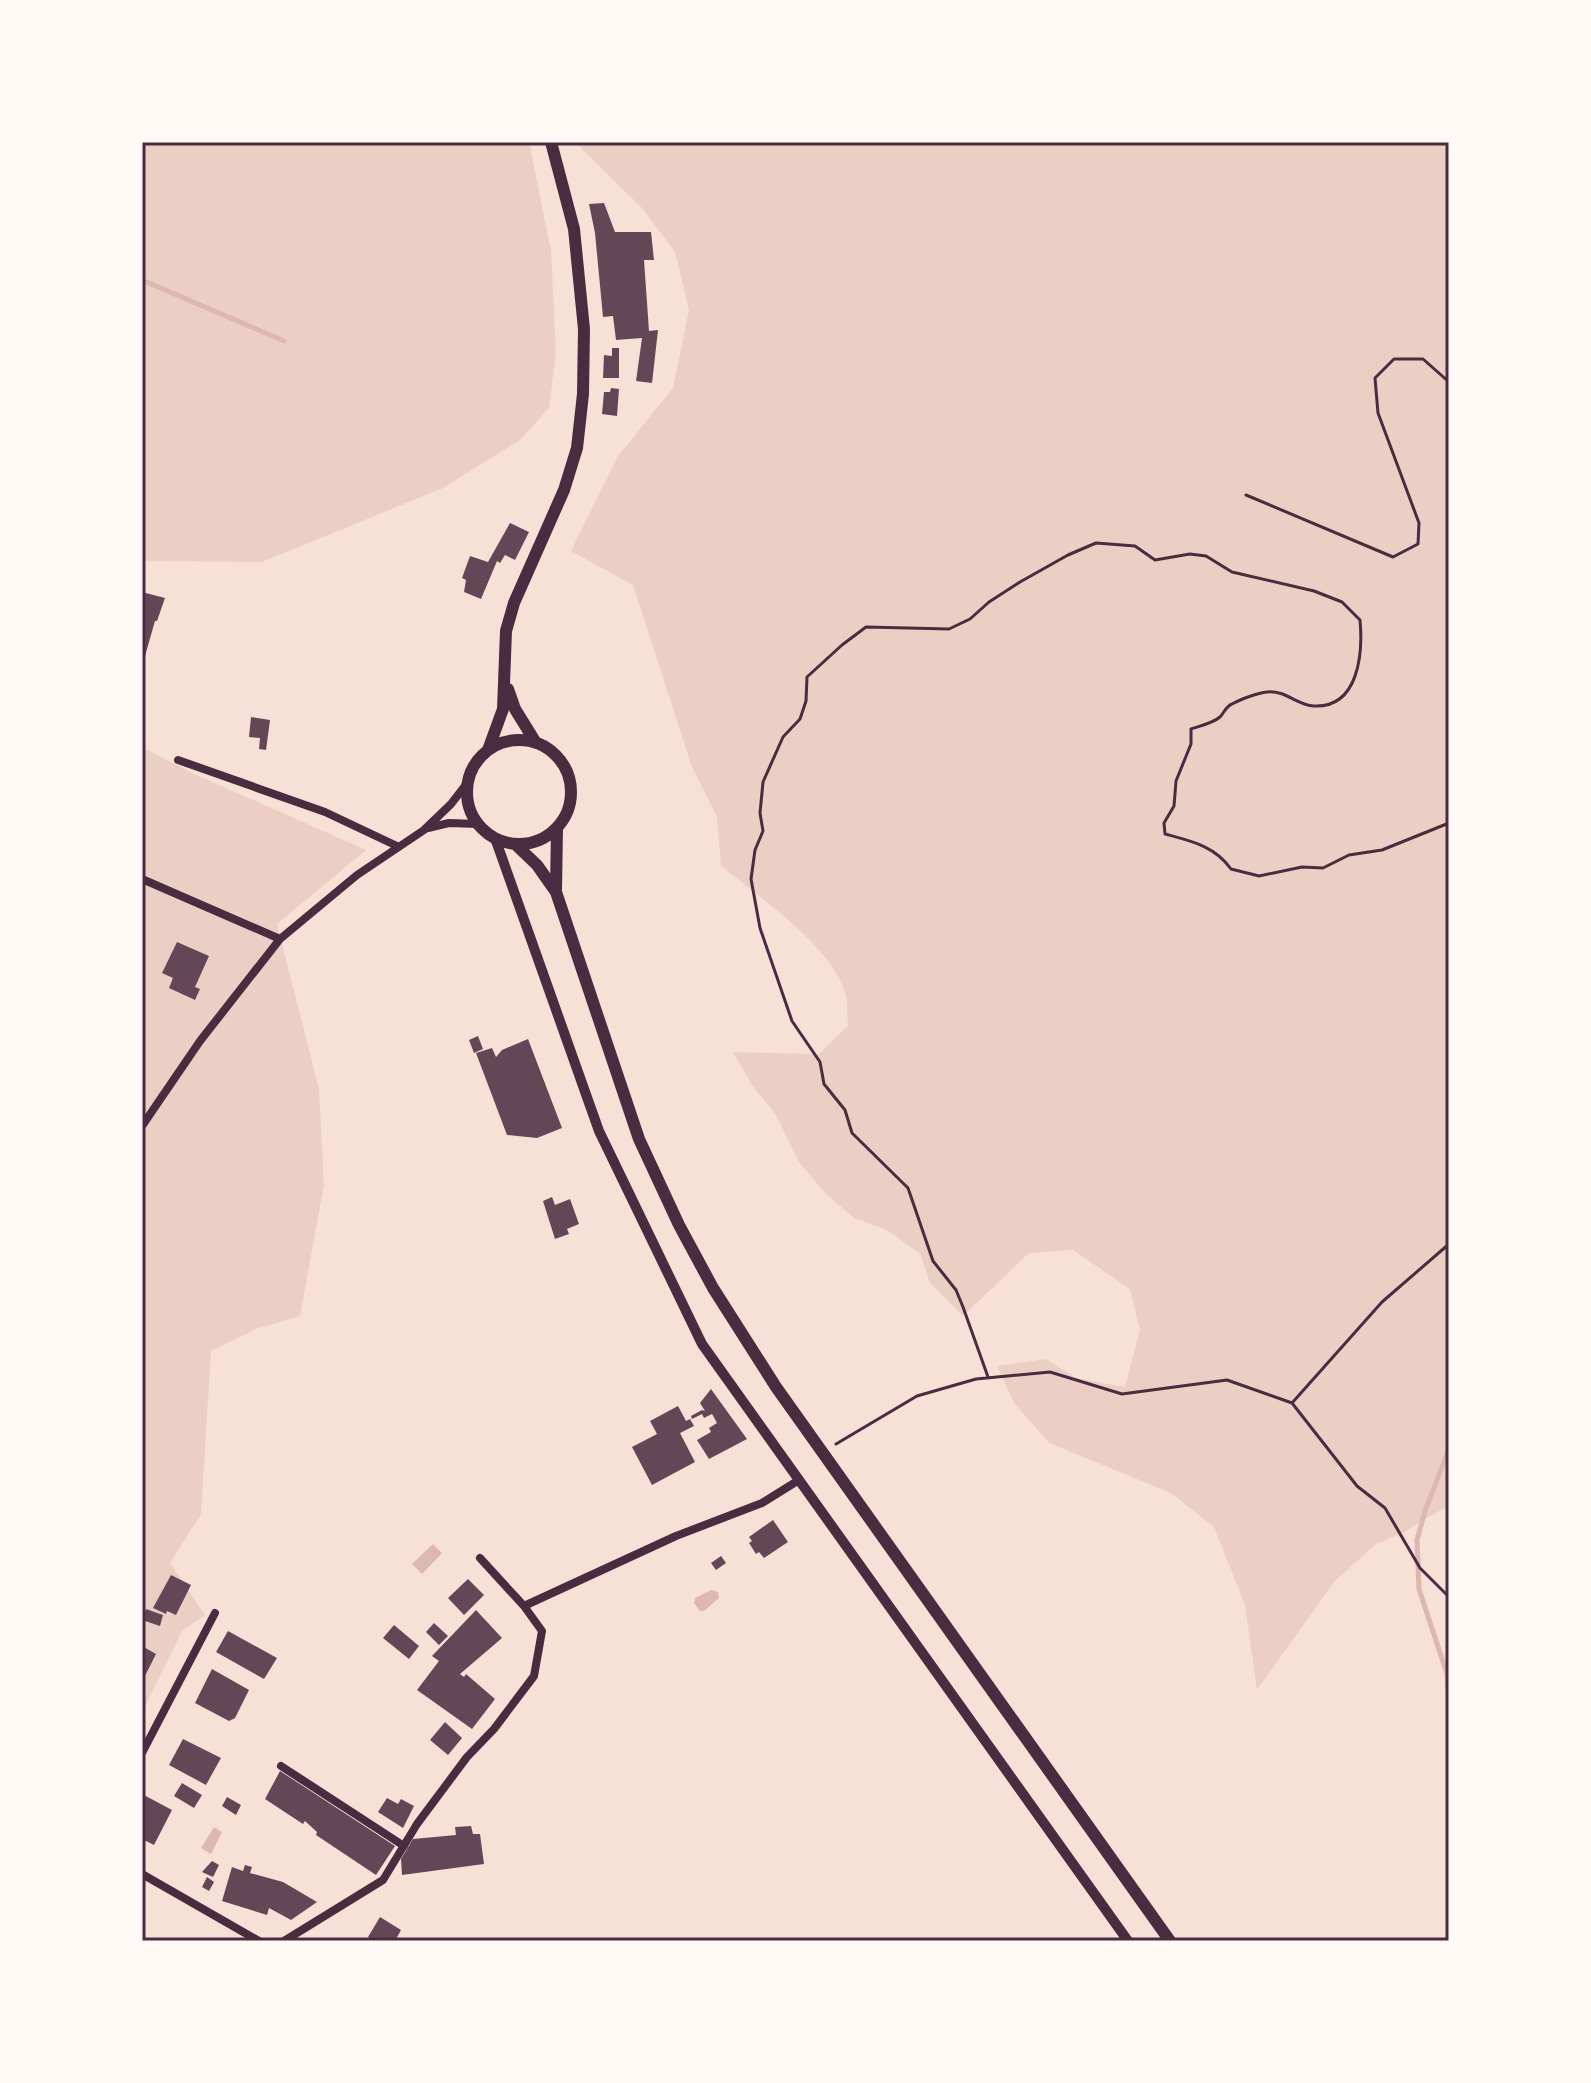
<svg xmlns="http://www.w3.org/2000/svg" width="1591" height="2083" font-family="Arial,sans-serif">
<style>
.green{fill:#ebcfc5}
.water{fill:#dcb8b0}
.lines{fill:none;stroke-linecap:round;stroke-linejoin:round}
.stream{stroke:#dcb8b0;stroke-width:5}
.building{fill:#644757}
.path{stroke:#4a2c40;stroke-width:3}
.minor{stroke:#4a2c40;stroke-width:8}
.tertiary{stroke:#4a2c40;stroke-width:10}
.secondary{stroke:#4a2c40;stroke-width:12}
.neatline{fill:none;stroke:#4a2c40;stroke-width:3}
</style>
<rect width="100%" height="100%" fill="#f7e1d7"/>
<path class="green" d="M 142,142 L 533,142 L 530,147 L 551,251 L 556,352 L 549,408 L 520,440 L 443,488 L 262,562 L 142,561 Z
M 575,142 L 1449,142 L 1449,1505 L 1404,1532 L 1376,1544 L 1335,1581 L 1257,1690 L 1245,1605 L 1214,1527 L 1171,1493 L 1049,1443 L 1014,1403 L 997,1366 L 1046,1359 L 1076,1378 L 1125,1387 L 1140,1330 L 1130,1289 L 1073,1250 L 1029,1253 L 963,1316 L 930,1283 L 920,1254 L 887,1230 L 854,1218 L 826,1194 L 799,1162 L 776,1115 L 752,1085 L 733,1052 L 819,1054 L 848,1026 C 847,1015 848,1000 844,989 C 827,943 759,897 721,866 L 717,817 L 692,767 L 633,585 L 571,551 L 618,456 L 673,388 L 689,310 L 675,252 L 642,208 Z
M 142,747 L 190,772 L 366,850 L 277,924 L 319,1089 L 324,1185 L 300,1316 L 256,1329 L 211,1351 L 201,1514 L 170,1563 L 205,1615 L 182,1631 L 142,1713 Z"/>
<path class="water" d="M 433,1544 L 442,1553 L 422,1574 L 412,1564 Z
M 711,1590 L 718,1592 L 719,1598 L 704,1611 L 700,1611 L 694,1603 L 695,1598 Z
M 214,1827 L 222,1832 L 211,1854 L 201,1848 Z"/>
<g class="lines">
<path class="stream" d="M 142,280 L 284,341
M 1449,1449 L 1425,1511 L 1417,1540 L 1419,1589 L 1447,1674 L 1449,1696"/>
</g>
<path class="building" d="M 604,203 L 615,232 L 651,232 L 654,260 L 644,260 L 649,331 L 658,330 L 652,383 L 636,381 L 642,338 L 616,340 L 613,316 L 603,317 L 595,233 L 589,204 Z
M 612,348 L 619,348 L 619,378 L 603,378 L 604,355 L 612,356 Z
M 611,388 L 619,389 L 617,416 L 602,414 L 604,392 L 610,392 Z
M 510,523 L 529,532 L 515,560 L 505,555 L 500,563 L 497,561 L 481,599 L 464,592 L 466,580 L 462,578 L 470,556 L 488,562 Z
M 142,592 L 165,598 L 157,621 L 155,621 L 145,656 L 142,655 Z
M 251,717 L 270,720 L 266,750 L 259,749 L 260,738 L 249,737 Z
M 177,942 L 209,956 L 195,987 L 200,989 L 195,1000 L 169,988 L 173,978 L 162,973 Z
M 478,1036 L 483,1049 L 474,1053 L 469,1040 Z
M 528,1039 L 562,1128 L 537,1138 L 507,1135 L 476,1053 L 492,1048 L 496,1057 L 502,1050 Z
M 552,1197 L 555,1205 L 570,1199 L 579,1224 L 567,1229 L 569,1234 L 555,1239 L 543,1201 Z
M 711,1389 L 747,1439 L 709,1459 L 697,1440 L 711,1432 L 709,1428 L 717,1423 L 712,1414 L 704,1418 L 702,1414 L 692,1419 L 691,1416 L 702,1410 L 705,1411 L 700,1403 Z
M 678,1406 L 686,1421 L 690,1419 L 694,1426 L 680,1433 L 695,1462 L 652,1485 L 632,1447 L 657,1434 L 650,1421 Z
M 773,1520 L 788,1542 L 764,1558 L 759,1552 L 756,1554 L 749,1543 L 752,1541 L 749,1537 Z
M 721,1556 L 726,1563 L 716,1570 L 711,1563 Z
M 171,1575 L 191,1585 L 176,1615 L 167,1611 L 166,1614 L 153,1608 Z
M 468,1579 L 484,1595 L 464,1615 L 448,1598 Z
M 146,1609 L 163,1615 L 160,1626 L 142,1620 Z
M 476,1610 L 502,1638 L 460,1674 L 464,1677 L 466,1674 L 495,1699 L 472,1729 L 417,1690 L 439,1661 L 432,1656 Z
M 434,1623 L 448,1636 L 439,1645 L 426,1632 Z
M 394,1625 L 419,1646 L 409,1659 L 383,1638 Z
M 228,1631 L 277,1658 L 264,1679 L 216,1652 Z
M 142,1646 L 156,1654 L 142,1682 Z
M 212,1669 L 249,1690 L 235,1718 L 229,1721 L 195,1703 Z
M 445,1722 L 462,1738 L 448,1755 L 430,1740 Z
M 183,1739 L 221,1758 L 206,1785 L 169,1765 Z
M 280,1771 L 395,1846 L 376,1875 L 316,1835 L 317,1832 L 305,1821 L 303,1824 L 265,1799 Z
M 182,1783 L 202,1795 L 194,1808 L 174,1796 Z
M 142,1794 L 172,1810 L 154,1845 L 142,1839 Z
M 227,1797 L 241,1805 L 236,1815 L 222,1806 Z
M 387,1798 L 398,1804 L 401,1799 L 414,1806 L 403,1828 L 378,1812 Z
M 471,1826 L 473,1834 L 480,1834 L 484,1864 L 402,1875 L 401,1859 L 413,1839 L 456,1835 L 455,1827 Z
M 212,1861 L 219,1865 L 213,1877 L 202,1872 Z
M 245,1865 L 252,1867 L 250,1873 L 283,1882 L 317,1902 L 291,1920 L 269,1908 L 267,1915 L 222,1901 L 232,1867 L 243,1871 Z
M 207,1877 L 214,1882 L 209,1891 L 202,1887 Z
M 380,1917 L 401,1930 L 395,1941 L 374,1941 L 368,1937 Z"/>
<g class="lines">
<path class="path" d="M 1246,495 L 1393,557 L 1418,544 L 1419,523 L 1378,413 L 1375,378 L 1394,359 L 1423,359 L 1449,382
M 988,1377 L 963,1307 L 956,1290 L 933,1261 L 908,1188 L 852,1133 L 845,1110 L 824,1084 L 820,1062 L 792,1021 L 760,928 L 751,879 L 755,850 L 763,831 L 760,813 L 763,782 L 783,737 L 800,719 L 806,701 L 807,677 L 842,645 L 866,627 L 949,629 L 970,619 L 989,602 L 1020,582 L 1068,555 L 1096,543 L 1135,546 L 1155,560 L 1190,554 L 1206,556 L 1232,572 L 1314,591 L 1342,602 L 1360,620 C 1363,653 1359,708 1314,706 C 1296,705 1286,690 1267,692 C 1258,693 1241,699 1232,704 C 1226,706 1224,713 1220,717 C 1213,723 1200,726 1191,729 L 1191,744 L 1176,781 L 1174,806 L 1164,823 L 1165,834 C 1191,841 1215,846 1231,869 L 1259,876 L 1302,867 L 1323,868 L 1349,855 L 1382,850 L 1449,823
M 1292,1403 L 1382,1302 L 1449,1244
M 836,1444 L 917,1396 L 976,1379 L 1050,1372 L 1122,1394 L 1227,1380 L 1292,1403 L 1357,1486 L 1385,1508 L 1420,1568 L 1449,1597"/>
<path class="minor" d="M 178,760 L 325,812 L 397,846
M 428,828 L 449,823 L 478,824
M 142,879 L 280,939
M 142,1126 L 200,1041 L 280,939 L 357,875 L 424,830 L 451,804 L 468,782
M 480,1558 L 524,1606
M 142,1753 L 215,1613
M 281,1766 L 404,1846
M 142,1874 L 259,1941
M 284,1941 L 383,1880 L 417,1824 L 467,1757 L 494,1729 L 534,1676 L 542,1631 L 524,1606 L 676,1536 L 762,1503 L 799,1480"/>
<path class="tertiary" d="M 495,838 L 599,1131 L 702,1344 L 1128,1941"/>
<path class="secondary" d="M 508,689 L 515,709 L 536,743
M467 792a52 52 0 1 1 104 0a52 52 0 1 1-104 0Z
M 488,750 L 503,709 L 506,631 L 514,603 L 564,490 L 577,448 L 583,394 L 584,329 L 574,229 L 551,142
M 515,844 L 537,865 L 556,892 L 639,1139 L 679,1225 L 713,1288 L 776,1387 L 1170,1941
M 556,889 L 557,828"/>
</g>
<rect width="1591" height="2083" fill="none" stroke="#fffaf5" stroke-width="288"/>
<rect x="144" y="144" width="1303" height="1795" class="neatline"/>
</svg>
